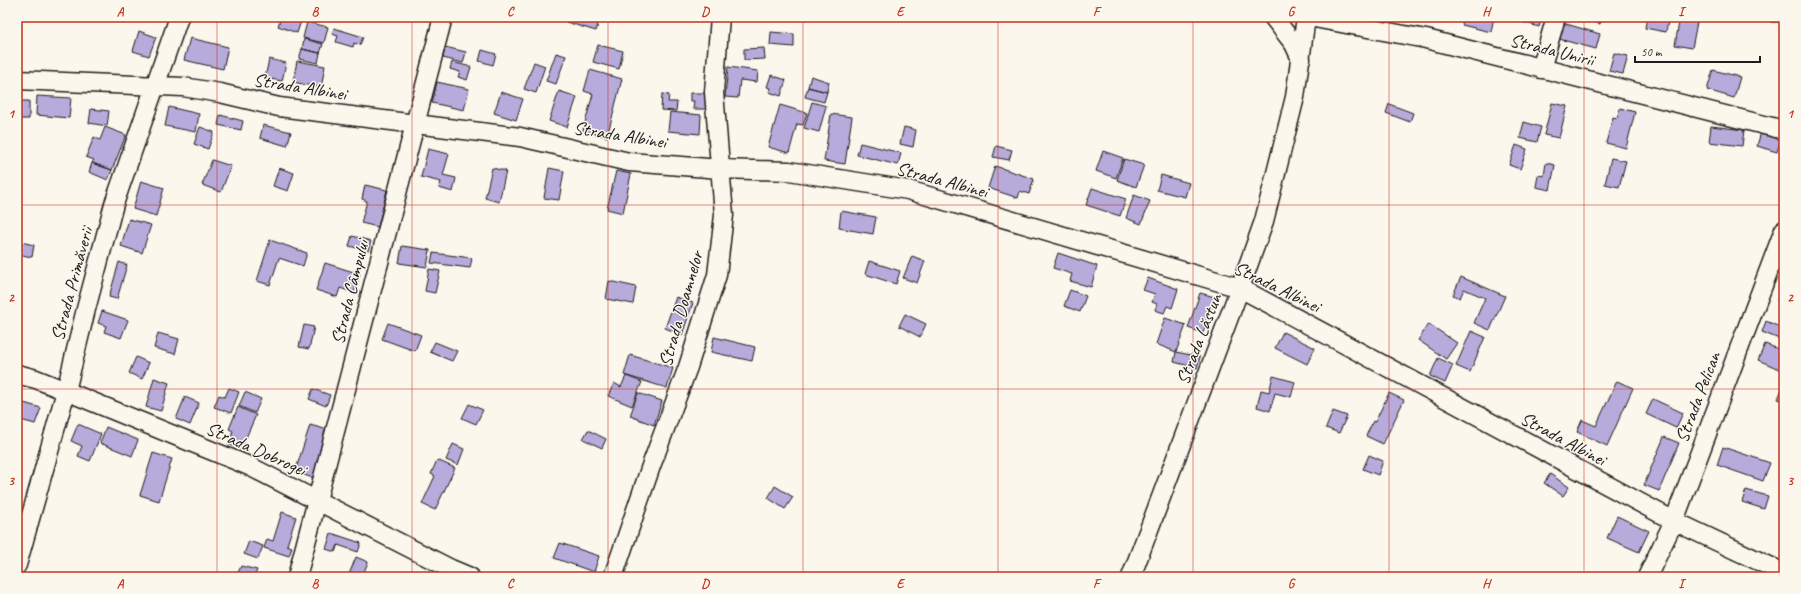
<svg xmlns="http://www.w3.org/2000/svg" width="1801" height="594" font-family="Caveat,sans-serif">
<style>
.building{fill:#b7abdc;stroke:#1c1c1c}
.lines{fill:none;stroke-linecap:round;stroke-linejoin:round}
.minor-casing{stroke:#1c1c1c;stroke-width:21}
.minor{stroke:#fbf7ec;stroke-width:18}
.grid{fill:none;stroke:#c8321e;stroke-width:1;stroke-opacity:0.55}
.labels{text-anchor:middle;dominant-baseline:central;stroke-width:3;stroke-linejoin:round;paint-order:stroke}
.street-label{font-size:19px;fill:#1c1c1c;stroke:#fbf7ec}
.neatline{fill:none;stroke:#c8321e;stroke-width:1.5}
.grid-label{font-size:13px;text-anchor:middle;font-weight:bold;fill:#c8321e}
</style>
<rect width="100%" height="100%" fill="#fbf7ec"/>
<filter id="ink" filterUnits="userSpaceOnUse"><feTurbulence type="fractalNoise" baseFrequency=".025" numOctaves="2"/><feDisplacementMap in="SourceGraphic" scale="8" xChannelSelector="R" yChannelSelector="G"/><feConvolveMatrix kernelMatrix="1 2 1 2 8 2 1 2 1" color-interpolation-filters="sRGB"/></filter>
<g filter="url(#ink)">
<path class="building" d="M 281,17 L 290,17 L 301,21 L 297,33 L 278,26 Z
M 568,17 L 600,17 L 596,31 L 566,22 Z
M 1433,17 L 1445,17 L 1445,22 L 1432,20 Z
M 1463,17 L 1494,17 L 1491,32 L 1462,25 Z
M 1516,17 L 1542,17 L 1539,27 L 1516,20 Z
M 1580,17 L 1603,17 L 1600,24 Z
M 1647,17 L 1669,17 L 1666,32 L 1645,28 Z
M 1680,17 L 1698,17 L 1692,48 L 1675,45 Z
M 1771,17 L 1784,17 L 1784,22 L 1771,22 Z
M 307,22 L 328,27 L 324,43 L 303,38 Z
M 1563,23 L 1600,34 L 1596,49 L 1559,39 Z
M 334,28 L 363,37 L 360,45 L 354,43 L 353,47 L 336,42 L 338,36 L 332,34 Z
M 139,31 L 156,37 L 149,56 L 133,51 Z
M 771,32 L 794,34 L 794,47 L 770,45 Z
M 190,38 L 228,47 L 223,69 L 184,60 Z
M 304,39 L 323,44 L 320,53 L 302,49 Z
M 598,45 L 623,51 L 619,69 L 593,62 Z
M 445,47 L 466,52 L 463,63 L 443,58 Z
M 764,48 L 765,59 L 744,60 L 744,49 Z
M 302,49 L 320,53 L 318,63 L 299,59 Z
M 482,50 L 496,54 L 493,65 L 479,61 Z
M 556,53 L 566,56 L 556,84 L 546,81 Z
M 1614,53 L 1628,56 L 1623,74 L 1609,71 Z
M 269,59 L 286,63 L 282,81 L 265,78 Z
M 297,61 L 325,66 L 321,88 L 293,82 Z
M 452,62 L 471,67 L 467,80 L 458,77 L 460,72 L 450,69 Z
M 534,62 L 545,66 L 536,93 L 524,89 Z
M 728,67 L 758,71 L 757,82 L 740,80 L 738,98 L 725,97 Z
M 590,70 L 622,79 L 607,137 L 583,130 L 593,94 L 584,91 Z
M 1713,70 L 1740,77 L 1734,98 L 1707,90 Z
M 771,75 L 786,80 L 781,96 L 769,92 L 771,88 L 767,87 Z
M 811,76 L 829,82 L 827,92 L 808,87 Z
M 437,82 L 469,89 L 464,110 L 432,103 Z
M 808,87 L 827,92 L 824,102 L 805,97 Z
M 559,91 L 577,97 L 567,127 L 549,121 Z
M 501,92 L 523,99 L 516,120 L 494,113 Z
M 690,93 L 706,93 L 706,109 L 693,109 L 694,101 L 690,101 Z
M 662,94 L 669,95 L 668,102 L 677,102 L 676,111 L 661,110 Z
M 37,96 L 71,98 L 69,118 L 36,115 Z
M 17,101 L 29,101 L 29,119 L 17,119 Z
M 812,102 L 826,106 L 819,132 L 804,128 Z
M 1552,103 L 1567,106 L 1559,138 L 1544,135 Z
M 1389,104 L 1413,113 L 1410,122 L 1386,113 Z
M 780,105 L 807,113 L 803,125 L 797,124 L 789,153 L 768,147 Z
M 169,107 L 199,114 L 196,132 L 165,126 Z
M 1620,108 L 1635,112 L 1626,148 L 1606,143 L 1613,117 L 1617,118 Z
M 91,109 L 109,111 L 107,126 L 89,123 Z
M 670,112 L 701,115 L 700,134 L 668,131 Z
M 831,114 L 852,117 L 845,164 L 824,161 Z
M 220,115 L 243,121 L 241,130 L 218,125 Z
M 1524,122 L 1541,127 L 1537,142 L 1520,138 Z
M 263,125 L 291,132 L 287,146 L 260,138 Z
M 1711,126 L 1744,130 L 1742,146 L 1709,142 Z
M 105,127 L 126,135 L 112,170 L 92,163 L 94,160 L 86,157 L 94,137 L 100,140 Z
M 200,127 L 214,132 L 208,149 L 194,144 Z
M 904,127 L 916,130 L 913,147 L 900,144 Z
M 1761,132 L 1781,138 L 1777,152 L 1757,146 Z
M 860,143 L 901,153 L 898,165 L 857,155 Z
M 1516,145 L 1527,149 L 1520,169 L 1509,165 Z
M 996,146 L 1012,150 L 1009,160 L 993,157 Z
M 428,149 L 449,154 L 443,175 L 456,178 L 453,192 L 439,188 L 441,182 L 421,177 Z
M 1103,151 L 1123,158 L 1116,178 L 1096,171 Z
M 1611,158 L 1626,161 L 1619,187 L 1605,184 Z
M 1124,159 L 1144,165 L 1136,187 L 1117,180 Z
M 212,160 L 231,166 L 221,192 L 202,185 Z
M 92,163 L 112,170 L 108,180 L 89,172 Z
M 1546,163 L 1555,165 L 1550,190 L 1536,187 L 1538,175 L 1544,176 Z
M 995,166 L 1034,179 L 1029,194 L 1020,191 L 1018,198 L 988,188 Z
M 279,168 L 294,173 L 288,191 L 273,186 Z
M 492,168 L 506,171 L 499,202 L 485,198 Z
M 549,168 L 564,171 L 559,200 L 544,198 Z
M 616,171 L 631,174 L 623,213 L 607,209 Z
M 1161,175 L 1189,183 L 1185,197 L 1157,190 Z
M 141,181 L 164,188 L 156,216 L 133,209 Z
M 365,185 L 387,190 L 378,227 L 361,223 L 367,201 L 362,199 Z
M 1092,188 L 1126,199 L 1120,216 L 1086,205 Z
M 1134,195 L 1150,201 L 1141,224 L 1126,218 Z
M 841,211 L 876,217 L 873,234 L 839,228 Z
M 129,219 L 151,225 L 142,253 L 121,246 Z
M 352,236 L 371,241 L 368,251 L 349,246 Z
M 270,240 L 307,253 L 303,266 L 279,258 L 270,285 L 257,281 Z
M 17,241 L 34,245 L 32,257 L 17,254 Z
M 402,246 L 430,250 L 427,267 L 399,263 Z
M 433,253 L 472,258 L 470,268 L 431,263 Z
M 1058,253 L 1097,266 L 1091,287 L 1070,281 L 1072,274 L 1053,268 Z
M 912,256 L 925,261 L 917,283 L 903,278 Z
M 869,261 L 900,271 L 896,284 L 865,274 Z
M 119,262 L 127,265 L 117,299 L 109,297 Z
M 325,263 L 360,274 L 354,293 L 340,288 L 337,297 L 316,290 Z
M 429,269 L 440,271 L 435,293 L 425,291 Z
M 1461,277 L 1505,296 L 1490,330 L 1474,323 L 1485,298 L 1464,289 L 1460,298 L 1453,295 Z
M 1148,278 L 1178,289 L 1172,308 L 1167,306 L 1164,313 L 1155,310 L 1157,304 L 1152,302 L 1155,294 L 1143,290 Z
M 609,281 L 636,287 L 633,304 L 606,299 Z
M 1784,283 L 1784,304 L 1777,301 Z
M 1070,290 L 1086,296 L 1080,312 L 1064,306 Z
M 1200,293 L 1215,297 L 1203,333 L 1188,328 Z
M 676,297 L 693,303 L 682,335 L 665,328 Z
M 102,311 L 128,320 L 121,338 L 104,332 L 106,326 L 98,323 Z
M 905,314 L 926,324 L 920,337 L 899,326 Z
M 1165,318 L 1186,325 L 1176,352 L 1156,344 Z
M 1766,321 L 1784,329 L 1784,341 L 1762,332 Z
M 388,323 L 421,335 L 415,351 L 382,339 Z
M 1429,324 L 1457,343 L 1446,359 L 1418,340 Z
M 304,325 L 314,327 L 309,349 L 299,347 Z
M 1471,331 L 1485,337 L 1470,372 L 1456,366 Z
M 1283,332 L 1315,348 L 1307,364 L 1275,348 Z
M 158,333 L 179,339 L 175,354 L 154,348 Z
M 714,337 L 755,347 L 752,361 L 711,352 Z
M 435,342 L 457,351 L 452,361 L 430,352 Z
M 1765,344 L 1784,351 L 1784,371 L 1758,360 Z
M 1176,352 L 1200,357 L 1197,368 L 1174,362 Z
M 630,355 L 673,368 L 667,388 L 624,375 Z
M 136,357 L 149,363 L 142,379 L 129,373 Z
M 1438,358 L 1453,365 L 1445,383 L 1430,376 Z
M 626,376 L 642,382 L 632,406 L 608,396 L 614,383 L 621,387 Z
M 1273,376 L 1295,382 L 1291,397 L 1275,393 L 1270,411 L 1257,407 L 1261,390 L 1269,392 Z
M 154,378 L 169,383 L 161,411 L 146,407 Z
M 1617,381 L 1633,388 L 1607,446 L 1577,432 L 1582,420 L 1596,426 Z
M 229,388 L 239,392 L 231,413 L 214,407 L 219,395 L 225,397 Z
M 313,389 L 330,395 L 326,406 L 309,399 Z
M 1782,389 L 1784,390 L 1784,401 L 1778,399 Z
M 245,392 L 261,399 L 255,413 L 239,406 Z
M 638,393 L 662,401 L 654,425 L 630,416 Z
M 1389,393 L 1404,400 L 1383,444 L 1366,436 L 1373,421 L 1375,422 Z
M 185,397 L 199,403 L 190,425 L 176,419 Z
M 1653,399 L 1683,413 L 1676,428 L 1646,414 Z
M 17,401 L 41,408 L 35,424 L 17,419 Z
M 469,404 L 483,410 L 476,424 L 462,418 Z
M 238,407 L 256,415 L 241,449 L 228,444 L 233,431 L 229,429 Z
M 1333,411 L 1347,416 L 1339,433 L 1326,428 Z
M 78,424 L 101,434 L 90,461 L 78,456 L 82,446 L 71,441 Z
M 310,425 L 328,430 L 313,478 L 295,472 Z
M 106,427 L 138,440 L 132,456 L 100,443 Z
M 588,430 L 606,439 L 602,448 L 583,439 Z
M 1664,437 L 1679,443 L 1659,491 L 1644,485 Z
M 453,444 L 464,449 L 458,465 L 446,460 Z
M 1723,447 L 1770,463 L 1763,481 L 1717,465 Z
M 153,453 L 172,459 L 159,501 L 140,495 Z
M 1369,455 L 1383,461 L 1378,475 L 1363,469 Z
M 437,460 L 455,468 L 435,510 L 422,504 L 435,476 L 431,474 Z
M 1550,474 L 1569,487 L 1563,496 L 1544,483 Z
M 775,486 L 793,497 L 785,509 L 768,498 Z
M 1746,490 L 1768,496 L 1764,509 L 1742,502 Z
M 282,512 L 296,517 L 287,545 L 292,547 L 289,556 L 264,548 L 267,539 L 273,541 Z
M 1617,516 L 1649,531 L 1639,552 L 1607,538 Z
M 331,533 L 361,543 L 358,552 L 338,545 L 335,552 L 326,549 Z
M 249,541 L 263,546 L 258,559 L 244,554 Z
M 560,543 L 599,556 L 594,572 L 554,558 Z
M 356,557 L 368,562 L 362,577 L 348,577 Z
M 241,566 L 257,570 L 254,577 L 241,577 L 237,575 Z
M 589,572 L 600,577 L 587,577 Z"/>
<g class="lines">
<defs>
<path id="minor" d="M 1273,17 L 1294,44 L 1301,59
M 1309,17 L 1426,39 L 1784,130
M 1541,69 L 1556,17
M 17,80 L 183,87 L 220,93 L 279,107 L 520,137 L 629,162 L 721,169 L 789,171 L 908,190 L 1240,288 L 1674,521 L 1784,573
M 17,374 L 36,379 L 66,391 L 249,466 L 451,569 L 470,577
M 17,565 L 66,391 L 86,309 L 114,204 L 179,17
M 297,577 L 443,17
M 613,577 L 651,466 L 688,367 L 717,275 L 724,215 L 714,92 L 720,17
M 1131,577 L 1240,288 L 1264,221 L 1295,97 L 1306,17
M 1647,577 L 1674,521 L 1784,230"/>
</defs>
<use href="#minor" class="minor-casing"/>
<use href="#minor" class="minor"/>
</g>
</g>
<path class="grid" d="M 217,17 L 217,577M 412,17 L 412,577M 608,17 L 608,577M 803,17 L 803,577M 998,17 L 998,577M 1193,17 L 1193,577M 1389,17 L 1389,577M 1584,17 L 1584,577M 17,205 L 1784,205M 17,389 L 1784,389"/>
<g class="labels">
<g class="street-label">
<text transform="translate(1552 50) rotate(14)">Strada Unirii</text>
<text transform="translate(300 87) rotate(9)">Strada Albinei</text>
<text transform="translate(620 135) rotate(9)">Strada Albinei</text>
<text transform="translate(942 180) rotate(15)">Strada Albinei</text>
<text transform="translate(72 284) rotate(-75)">Strada Primăverii</text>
<text transform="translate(1277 287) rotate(26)">Strada Albinei</text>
<text transform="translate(350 292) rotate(-76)">Strada Câmpului</text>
<text transform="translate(681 309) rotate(-74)">Strada Doamnelor</text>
<text transform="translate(1199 339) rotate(-69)">Strada Lăstun</text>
<text transform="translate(1698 397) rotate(-69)">Strada Pelican</text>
<text transform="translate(1563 439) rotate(28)">Strada Albinei</text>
<text transform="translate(256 449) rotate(24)">Strada Dobrogei</text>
</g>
</g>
<rect width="1801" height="594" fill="none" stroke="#fbf7ec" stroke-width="44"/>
<path d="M1635 56v6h125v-6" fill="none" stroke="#1c1c1c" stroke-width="2"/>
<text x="1641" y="56" font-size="12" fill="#1c1c1c" stroke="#fbf7ec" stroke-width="3" paint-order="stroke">50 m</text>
<rect x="22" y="22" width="1757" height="550" class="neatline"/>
<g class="grid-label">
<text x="120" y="16">A</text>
<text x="315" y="16">B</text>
<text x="510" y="16">C</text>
<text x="705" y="16">D</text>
<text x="900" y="16">E</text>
<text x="1096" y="16">F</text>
<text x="1291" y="16">G</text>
<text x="1486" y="16">H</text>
<text x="1681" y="16">I</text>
<text x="11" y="118">1</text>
<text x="1790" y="118">1</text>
<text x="11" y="302">2</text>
<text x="1790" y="302">2</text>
<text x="11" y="485">3</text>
<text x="1790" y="485">3</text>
<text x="120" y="588">A</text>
<text x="315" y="588">B</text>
<text x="510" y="588">C</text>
<text x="705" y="588">D</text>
<text x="900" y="588">E</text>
<text x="1096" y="588">F</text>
<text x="1291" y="588">G</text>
<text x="1486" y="588">H</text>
<text x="1681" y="588">I</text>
</g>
</svg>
